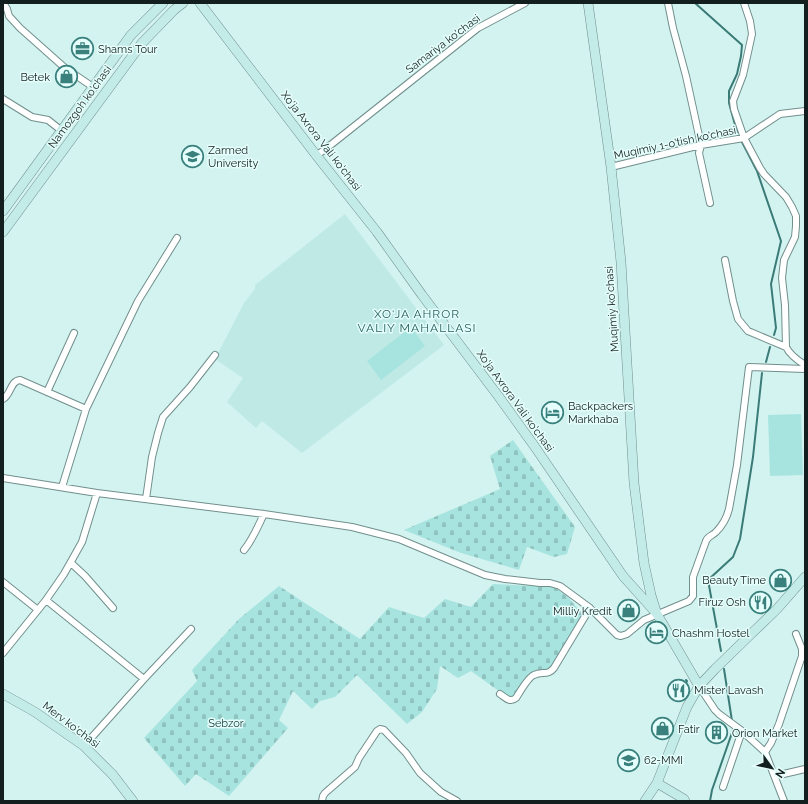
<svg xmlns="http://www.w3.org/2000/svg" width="808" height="804" font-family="Raleway,sans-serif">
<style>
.built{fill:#bfe9e5}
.cemetery{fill:url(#cemetery-stones)}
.pitch{fill:#a7e4df}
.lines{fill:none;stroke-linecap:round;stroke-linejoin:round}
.stream{stroke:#3a7b77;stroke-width:2}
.street-casing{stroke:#718f8c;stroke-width:8}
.secondary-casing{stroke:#718f8c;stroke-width:10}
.street{stroke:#fff;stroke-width:6}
.secondary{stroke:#c3ece9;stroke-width:9}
.labels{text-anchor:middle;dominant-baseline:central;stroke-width:3;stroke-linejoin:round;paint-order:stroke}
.street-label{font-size:11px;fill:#131f1e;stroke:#e5fefc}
.poi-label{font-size:11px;fill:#131f1e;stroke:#e5fefc;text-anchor:start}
.park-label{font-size:11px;fill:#18413f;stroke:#e5fefc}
.neighbourhood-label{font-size:12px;letter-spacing:1px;fill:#28615e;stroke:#e5fefc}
</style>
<defs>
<pattern id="cemetery-stones" width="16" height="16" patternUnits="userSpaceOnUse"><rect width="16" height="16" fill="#a7e4df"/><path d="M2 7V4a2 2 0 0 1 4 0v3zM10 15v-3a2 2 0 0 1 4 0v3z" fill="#8fc3bf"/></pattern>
</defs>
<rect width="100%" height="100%" fill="#d3f3f0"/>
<path class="built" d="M 345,214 L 444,345 L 302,453 L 262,421 L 256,428 L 227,402 L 243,378 L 215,359 L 244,303 L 255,289 L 255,285 Z"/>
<path class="cemetery" d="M 513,440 L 575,527 L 567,554 L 554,557 L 527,547 L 519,570 L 461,553 L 404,530 L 500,489 L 490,456 Z
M 493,584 L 554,587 L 568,597 L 585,617 L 553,670 L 529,673 L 511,700 L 471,671 L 458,678 L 440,666 L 437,689 L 422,712 L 407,724 L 357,675 L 335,697 L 320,701 L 312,709 L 293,691 L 279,720 L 288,728 L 229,796 L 196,774 L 185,786 L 144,738 L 197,681 L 192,670 L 239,619 L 279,586 L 360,639 L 389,607 L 424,618 L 445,599 L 471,607 Z"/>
<path class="pitch" d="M 411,327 L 425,346 L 381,380 L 367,361 Z
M 801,414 L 803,475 L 770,476 L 768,415 Z"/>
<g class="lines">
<path class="stream" d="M 695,3 L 742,45 L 741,56 L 737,74 L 729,91 L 729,103 L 737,132
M 742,142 L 757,171 L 781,241 L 771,284 L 776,328 L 774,335
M 766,362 L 770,347
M 721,651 L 708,580 L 733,557 L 740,539 L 753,457 L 762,373
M 724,669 L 732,721
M 684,685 L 685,686 L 687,681 L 686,680
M 710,801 L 712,790 L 733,730 L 733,726"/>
<defs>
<path id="street" d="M 3,3 L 7,9 L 9,16 L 20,28 L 65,68 L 93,87
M 668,3 L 673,28 L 686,76 L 701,145 L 699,153 L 710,203
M 744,3 L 750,21 L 752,34 L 743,75 L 733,101 L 734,109 L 744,138 L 760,168 L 764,174 L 786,197 L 792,207 L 796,216 L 796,226 L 795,237 L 784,260 L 782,278 L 785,305 L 786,347
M 3,99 L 32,117 L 48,120 L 62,131
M 316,155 L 323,151 L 478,28 L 525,3
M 611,167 L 701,145 L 744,138 L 780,114 L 805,111
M 725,260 L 733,301 L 738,319 L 748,331 L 786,347 C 790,355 797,360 805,365
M 47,392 L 74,333
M 3,399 C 11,395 10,381 20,380 L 86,409 L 138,301 L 177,238
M 3,478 L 97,493 L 264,514 L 352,527 L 399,539 L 485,575 L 505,579 L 540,583 L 550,583 L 560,586 L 590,608 L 617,635 L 621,636 L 627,634 L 644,620 L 689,601 L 693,596 L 693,577 L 706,541 C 708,536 712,536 716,532 C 722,526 727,517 729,509 L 737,465 L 749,367 L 805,369
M 62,487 L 86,409
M 146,499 L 152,457 L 158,433 L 163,417 L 190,387 L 215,355
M 244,550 C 253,539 258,526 264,514
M 71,563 L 85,576 L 113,608
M 3,582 L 38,610
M 46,600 L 64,574 L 82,542 L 97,493
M 3,653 L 46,600 L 144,679
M 699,686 L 715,710 L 719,714 L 742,731 L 765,752 L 784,801
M 500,694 C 506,698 510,703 516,698 C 520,692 528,677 534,675 C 542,671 548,676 554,668 L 590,608
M 84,746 L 144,679 L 191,629
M 765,752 L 771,743 L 779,724 L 802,656 L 802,649 L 796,634
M 775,776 L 805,769
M 723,787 L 742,731
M 322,801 L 323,796 L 325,793 L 355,767 L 359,758 L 377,731 L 380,729 L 384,730 L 406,753 L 420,773 L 441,792 L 457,801"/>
<path id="secondary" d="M 200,3 L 316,155 L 377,232 L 422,295 L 499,397 L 535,447 L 623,576 L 657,614 L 699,686
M 588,3 L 611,167 L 621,262 L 634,483 L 644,563 L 651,595 L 656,611
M 3,211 L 131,35 L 163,3
M 3,232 L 142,43 L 174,10 L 183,3
M 3,694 L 35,712 L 84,746 L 113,775 L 133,801
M 657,783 L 684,799 L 685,801
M 645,801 L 657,783 L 687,707 L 699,686 L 715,669 L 750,635 L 777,609 L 805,577"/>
</defs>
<use href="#street" class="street-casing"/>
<use href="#secondary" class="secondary-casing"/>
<use href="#street" class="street"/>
<use href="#secondary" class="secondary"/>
</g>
<defs>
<symbol id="office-ring" viewBox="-11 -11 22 22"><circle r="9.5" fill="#e5fefc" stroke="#3a817d" stroke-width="1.5"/><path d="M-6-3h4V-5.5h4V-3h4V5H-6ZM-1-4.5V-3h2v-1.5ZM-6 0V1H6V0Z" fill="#3a817d"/></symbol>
<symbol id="shop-ring" viewBox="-11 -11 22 22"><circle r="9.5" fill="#e5fefc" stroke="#3a817d" stroke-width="1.5"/><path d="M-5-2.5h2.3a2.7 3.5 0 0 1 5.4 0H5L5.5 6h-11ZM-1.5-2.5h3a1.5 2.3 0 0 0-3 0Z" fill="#3a817d"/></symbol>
<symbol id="university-ring" viewBox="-11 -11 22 22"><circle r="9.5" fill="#e5fefc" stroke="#3a817d" stroke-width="1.5"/><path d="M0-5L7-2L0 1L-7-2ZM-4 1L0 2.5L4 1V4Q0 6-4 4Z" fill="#3a817d"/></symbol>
<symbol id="hotel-ring" viewBox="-11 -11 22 22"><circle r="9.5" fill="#e5fefc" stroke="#3a817d" stroke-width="1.5"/><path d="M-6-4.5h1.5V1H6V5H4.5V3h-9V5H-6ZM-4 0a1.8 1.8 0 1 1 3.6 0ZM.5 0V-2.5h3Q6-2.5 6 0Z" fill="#3a817d"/></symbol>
<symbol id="restaurant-ring" viewBox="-11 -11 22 22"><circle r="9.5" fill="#e5fefc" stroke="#3a817d" stroke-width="1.5"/><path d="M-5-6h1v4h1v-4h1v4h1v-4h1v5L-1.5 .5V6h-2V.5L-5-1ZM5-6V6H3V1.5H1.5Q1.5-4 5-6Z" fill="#3a817d"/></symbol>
<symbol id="building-ring" viewBox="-11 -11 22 22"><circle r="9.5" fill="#e5fefc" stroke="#3a817d" stroke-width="1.5"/><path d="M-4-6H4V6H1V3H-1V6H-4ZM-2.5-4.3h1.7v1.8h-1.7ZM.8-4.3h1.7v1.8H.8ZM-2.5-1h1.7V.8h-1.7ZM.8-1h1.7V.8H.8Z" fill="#3a817d"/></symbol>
<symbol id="school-ring" viewBox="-11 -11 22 22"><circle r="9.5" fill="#e5fefc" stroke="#3a817d" stroke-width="1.5"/><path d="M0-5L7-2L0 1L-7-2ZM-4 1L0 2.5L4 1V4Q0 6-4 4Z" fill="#3a817d"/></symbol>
</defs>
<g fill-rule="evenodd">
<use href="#office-ring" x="70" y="36" width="25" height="25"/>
<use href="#shop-ring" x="54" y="64" width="25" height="25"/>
<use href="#university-ring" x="180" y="144" width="25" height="25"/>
<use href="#hotel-ring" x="540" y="400" width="25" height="25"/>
<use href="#shop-ring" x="768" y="568" width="25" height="25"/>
<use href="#restaurant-ring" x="748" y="590" width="25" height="25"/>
<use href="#shop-ring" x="616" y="598" width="25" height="25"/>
<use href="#hotel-ring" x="644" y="620" width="25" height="25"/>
<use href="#restaurant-ring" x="666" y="678" width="25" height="25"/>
<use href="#shop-ring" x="650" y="716" width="25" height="25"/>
<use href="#building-ring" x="704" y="720" width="25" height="25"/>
<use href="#school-ring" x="616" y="748" width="25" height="25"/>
</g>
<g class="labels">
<g class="street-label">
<text transform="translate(443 44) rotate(-37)">Samariya ko'chasi</text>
<text transform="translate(80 107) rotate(-54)">Namozgoh ko'chasi</text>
<text transform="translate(321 141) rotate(52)">Xo'ja Axrora Vali ko'chasi</text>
<text transform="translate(675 143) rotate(-12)">Muqimiy 1-o'tish ko'chasi</text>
<text transform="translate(612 309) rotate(-94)">Muqimiy ko'chasi</text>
<text transform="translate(515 401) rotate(54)">Xo'ja Axrora Vali ko'chasi</text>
<text transform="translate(71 725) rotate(37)">Merv ko'chasi</text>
</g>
<g class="poi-label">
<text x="98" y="49">Shams Tour</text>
<text x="50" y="77" text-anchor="end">Betek</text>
<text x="208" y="150">Zarmed<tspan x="208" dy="13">University</tspan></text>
<text x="568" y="406">Backpackers<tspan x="568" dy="13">Markhaba</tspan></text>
<text x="766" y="580" text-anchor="end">Beauty Time</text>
<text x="746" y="602" text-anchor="end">Firuz Osh</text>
<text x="612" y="611" text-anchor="end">Milliy Kredit</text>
<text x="672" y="633">Chashm Hostel</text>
<text x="694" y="690">Mister Lavash</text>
<text x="678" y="729">Fatir</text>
<text x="732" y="733">Orion Market</text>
<text x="644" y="760">62-MMI</text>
</g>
<g class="park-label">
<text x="226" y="723">Sebzor</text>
</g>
<g class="neighbourhood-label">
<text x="417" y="314">XO‘JA AHROR<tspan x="417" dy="14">VALIY MAHALLASI</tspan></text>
</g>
</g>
<rect width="808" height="804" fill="none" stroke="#131f1e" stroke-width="8"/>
<g transform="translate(772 768) rotate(123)" stroke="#e5fefc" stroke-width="3" paint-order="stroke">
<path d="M0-3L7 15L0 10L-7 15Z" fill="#131f1e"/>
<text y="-6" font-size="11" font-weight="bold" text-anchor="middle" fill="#131f1e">N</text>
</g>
</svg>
